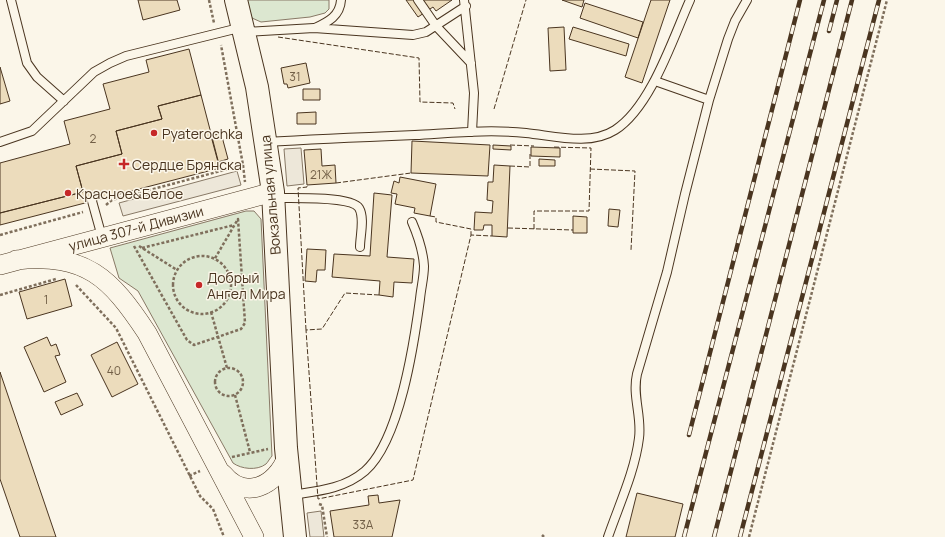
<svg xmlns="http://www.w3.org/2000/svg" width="945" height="537" font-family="Manrope,sans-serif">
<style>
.green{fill:#dce7d0;stroke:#887966}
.parking{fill:#ede7d9;stroke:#887966}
.building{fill:#ecdcbc;stroke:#4a3520}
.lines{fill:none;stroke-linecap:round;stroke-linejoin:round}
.service-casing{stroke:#4a3520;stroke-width:10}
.tertiary-casing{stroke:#4a3520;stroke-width:20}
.secondary-casing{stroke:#4a3520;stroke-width:24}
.path{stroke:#7f6f5c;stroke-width:2.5;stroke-dasharray:3 2;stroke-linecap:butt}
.service{stroke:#fbf6e9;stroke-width:8}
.tertiary{stroke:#fbf6e9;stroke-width:19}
.secondary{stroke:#fbf6e9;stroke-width:22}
.rail-casing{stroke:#4a3520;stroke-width:4.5}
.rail{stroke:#fbf6e9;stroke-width:3;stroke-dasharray:9;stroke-linecap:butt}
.fence{stroke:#4a3520;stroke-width:1;stroke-dasharray:5 2;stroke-linecap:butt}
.poi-dot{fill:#c62828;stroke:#fbf6e9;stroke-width:1.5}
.labels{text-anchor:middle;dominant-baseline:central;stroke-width:3;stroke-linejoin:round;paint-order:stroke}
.number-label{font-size:12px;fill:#725f47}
.poi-label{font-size:14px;fill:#4a3520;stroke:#fbf6e9;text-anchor:start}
.street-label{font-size:14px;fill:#4a3520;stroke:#fbf6e9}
</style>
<rect width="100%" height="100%" fill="#fbf6e9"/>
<path class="green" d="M 246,0 L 329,0 L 329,9 L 325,13 L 310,17 L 261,22 L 252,18 Z
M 246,211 L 254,211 L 261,219 L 272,456 C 270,458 268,462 266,464 C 257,471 241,469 233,463 L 138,291 L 119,278 L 110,248 Z"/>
<path class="parking" d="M 301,148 L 304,184 L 287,186 L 284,149 Z
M 237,171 L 241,185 L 123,216 L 119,203 Z
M 321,511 L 324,537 L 310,537 L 307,513 Z"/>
<path class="building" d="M 138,0 L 177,0 L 180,10 L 143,20 Z
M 406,0 L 452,0 L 436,11 L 433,7 L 418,17 Z
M 562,0 L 584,0 L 582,7 Z
M 651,0 L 670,0 L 642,83 L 625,77 Z
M 585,3 L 643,22 L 638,38 L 580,18 Z
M 564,27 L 566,70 L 550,71 L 548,28 Z
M 573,27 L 629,44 L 626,56 L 569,39 Z
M 189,49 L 201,95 L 158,106 L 162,119 L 116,131 L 122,154 L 76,166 L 83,192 L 0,213 L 0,163 L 70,144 L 64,121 L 110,109 L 103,84 L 149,72 L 146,60 Z
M 306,63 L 310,83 L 288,88 L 287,84 L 284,84 L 281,68 Z
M 0,67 L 10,101 L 0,104 Z
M 303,89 L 320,89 L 320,100 L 303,100 Z
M 201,95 L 220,168 L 0,225 L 0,213 L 83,192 L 76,166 L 122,154 L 116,131 L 162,119 L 158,106 Z
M 316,112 L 316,124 L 297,124 L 297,113 Z
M 221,133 L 228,159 L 218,162 L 211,136 Z
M 412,141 L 490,145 L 488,176 L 411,173 Z
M 493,145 L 511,146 L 511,150 L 493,149 Z
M 531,147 L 560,148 L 560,157 L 531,156 Z
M 321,149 L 322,166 L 335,165 L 336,183 L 307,185 L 304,150 Z
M 539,159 L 555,160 L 555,166 L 539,166 Z
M 494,165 L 510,166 L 507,237 L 492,236 L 492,225 L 484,225 L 483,230 L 474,230 L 475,212 L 492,213 L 493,201 L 487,200 L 488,182 L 493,182 Z
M 400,177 L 436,184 L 430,216 L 414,213 L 415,208 L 395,204 L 397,194 L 391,193 L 394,181 L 399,183 Z
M 374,193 L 392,195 L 387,257 L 414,259 L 412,283 L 394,282 L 393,297 L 379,295 L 380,281 L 332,277 L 334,254 L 370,256 Z
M 609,209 L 620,210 L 618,227 L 608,226 Z
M 573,216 L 587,217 L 587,233 L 573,233 Z
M 307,249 L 326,250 L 325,270 L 317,270 L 316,282 L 305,281 Z
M 65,279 L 72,306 L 27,319 L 19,292 Z
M 47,337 L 51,346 L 56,344 L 60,355 L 55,356 L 66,382 L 44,392 L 24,347 Z
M 117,342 L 138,384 L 112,397 L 91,355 Z
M 0,372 L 56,537 L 20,537 L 0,479 Z
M 77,393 L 83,405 L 61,415 L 55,402 Z
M 637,493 L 683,504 L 675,537 L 626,537 Z
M 378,495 L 379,503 L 400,500 L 392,537 L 334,537 L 330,511 L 369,505 L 368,496 Z"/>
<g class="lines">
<defs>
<path id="service" d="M 11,0 L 27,63 L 37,77 L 64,101
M 418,0 L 436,26 L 471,63
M 464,0 L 474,93 L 472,132
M 315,28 C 328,22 340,16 341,0
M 245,32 L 314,28 L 413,35 L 426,32 L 466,6
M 655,81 L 709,100
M 0,142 L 32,131 L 94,72 L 110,63 L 126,56 L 243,27
M 266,142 C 316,139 365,137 415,135 C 452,133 489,129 526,133 C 555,136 590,146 615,130 C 651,107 673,38 690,0
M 274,198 C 289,198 352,196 359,208 C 365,218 360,236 360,247
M 92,201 L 102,237
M 292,495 C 318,491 344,489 365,471 C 400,440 414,344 420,299 C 421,288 424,277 424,266 C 423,250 418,236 412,222
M 608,537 C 619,505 635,471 639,438 C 642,416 632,396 637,374 L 667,272 L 685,194 L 709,100 L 728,39 L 735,21 L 747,0"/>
<path id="tertiary" d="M 16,260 C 86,253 110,277 147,333 L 254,537
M 0,265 L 273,192
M 223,474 C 245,501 276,486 287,457"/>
<path id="secondary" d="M 236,0 L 257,87 L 273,192 L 286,448 L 295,537"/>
</defs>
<use href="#service" class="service-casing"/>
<use href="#tertiary" class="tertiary-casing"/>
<use href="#secondary" class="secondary-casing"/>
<path class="path" d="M 209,0 L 214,23
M 243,165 L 245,182
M 106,205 L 112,200 L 243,165 L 221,45
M 0,235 L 83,212
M 134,246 L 187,340 L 194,345 L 241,329 L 245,323 L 238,219 L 214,260
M 139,246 L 177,270
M 142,248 L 234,225
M173 285a29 29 0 1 1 58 0a29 29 0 1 1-58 0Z
M 76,285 L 116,328 L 200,496 L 213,509 L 224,537
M 0,295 L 56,279
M 211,312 L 227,368
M215 382a14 14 0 1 1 28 0a14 14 0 1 1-28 0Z
M 235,395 L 250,452
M 232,457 L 268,449
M 189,476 L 200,471
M 319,504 L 322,505 L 327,537
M 542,535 L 544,537
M 749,537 L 887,0"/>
<use href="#service" class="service"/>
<use href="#tertiary" class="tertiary"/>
<use href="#secondary" class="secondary"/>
<defs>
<path id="rail" d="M 829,31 L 837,0
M 689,435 L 800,0
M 684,537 L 824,0
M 714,537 L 852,0
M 740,537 L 879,0"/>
</defs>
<use href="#rail" class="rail-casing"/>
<use href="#rail" class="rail"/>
<path class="fence" d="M 278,37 L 419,58 L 420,102 L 453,103 L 455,109
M 494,109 L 526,0
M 510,145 L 534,146
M 510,166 L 530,167 L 530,152
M 590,169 L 635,171 L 631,250
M 336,183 L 411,173
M 430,216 L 436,217 L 436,222 L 471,229 L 471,235
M 508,228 L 573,230
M 534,229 L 534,211 L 589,211 L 591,148 L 552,147
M 379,295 L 345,293 L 322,329 L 306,330 L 318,499 L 413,480 L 471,235 L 492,236
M 306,330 L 298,188 L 307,187 L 307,185"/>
</g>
<g class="poi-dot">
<circle cx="154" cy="133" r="4"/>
<path d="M122 158h4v4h4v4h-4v4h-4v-4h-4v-4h4z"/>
<circle cx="68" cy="193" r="4"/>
<circle cx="199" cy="285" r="4"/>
</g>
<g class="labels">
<g class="number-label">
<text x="295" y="76">31</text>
<text x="93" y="138">2</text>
<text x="321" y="174">21Ж</text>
<text x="46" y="299">1</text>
<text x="114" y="370">40</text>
<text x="363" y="524">33А</text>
</g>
<g class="poi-label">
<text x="162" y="133">Pyaterochka</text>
<text x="132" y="164">Сердце Брянска</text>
<text x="76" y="193">Красное&amp;Белое</text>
<text x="207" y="277">Добрый<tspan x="207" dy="16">Ангел Мира</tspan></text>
</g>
<g class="street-label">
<text transform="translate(270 195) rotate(-95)">Вокзальная улица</text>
<text transform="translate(136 228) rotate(-15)">улица 307-й Дивизии</text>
</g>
</g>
</svg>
